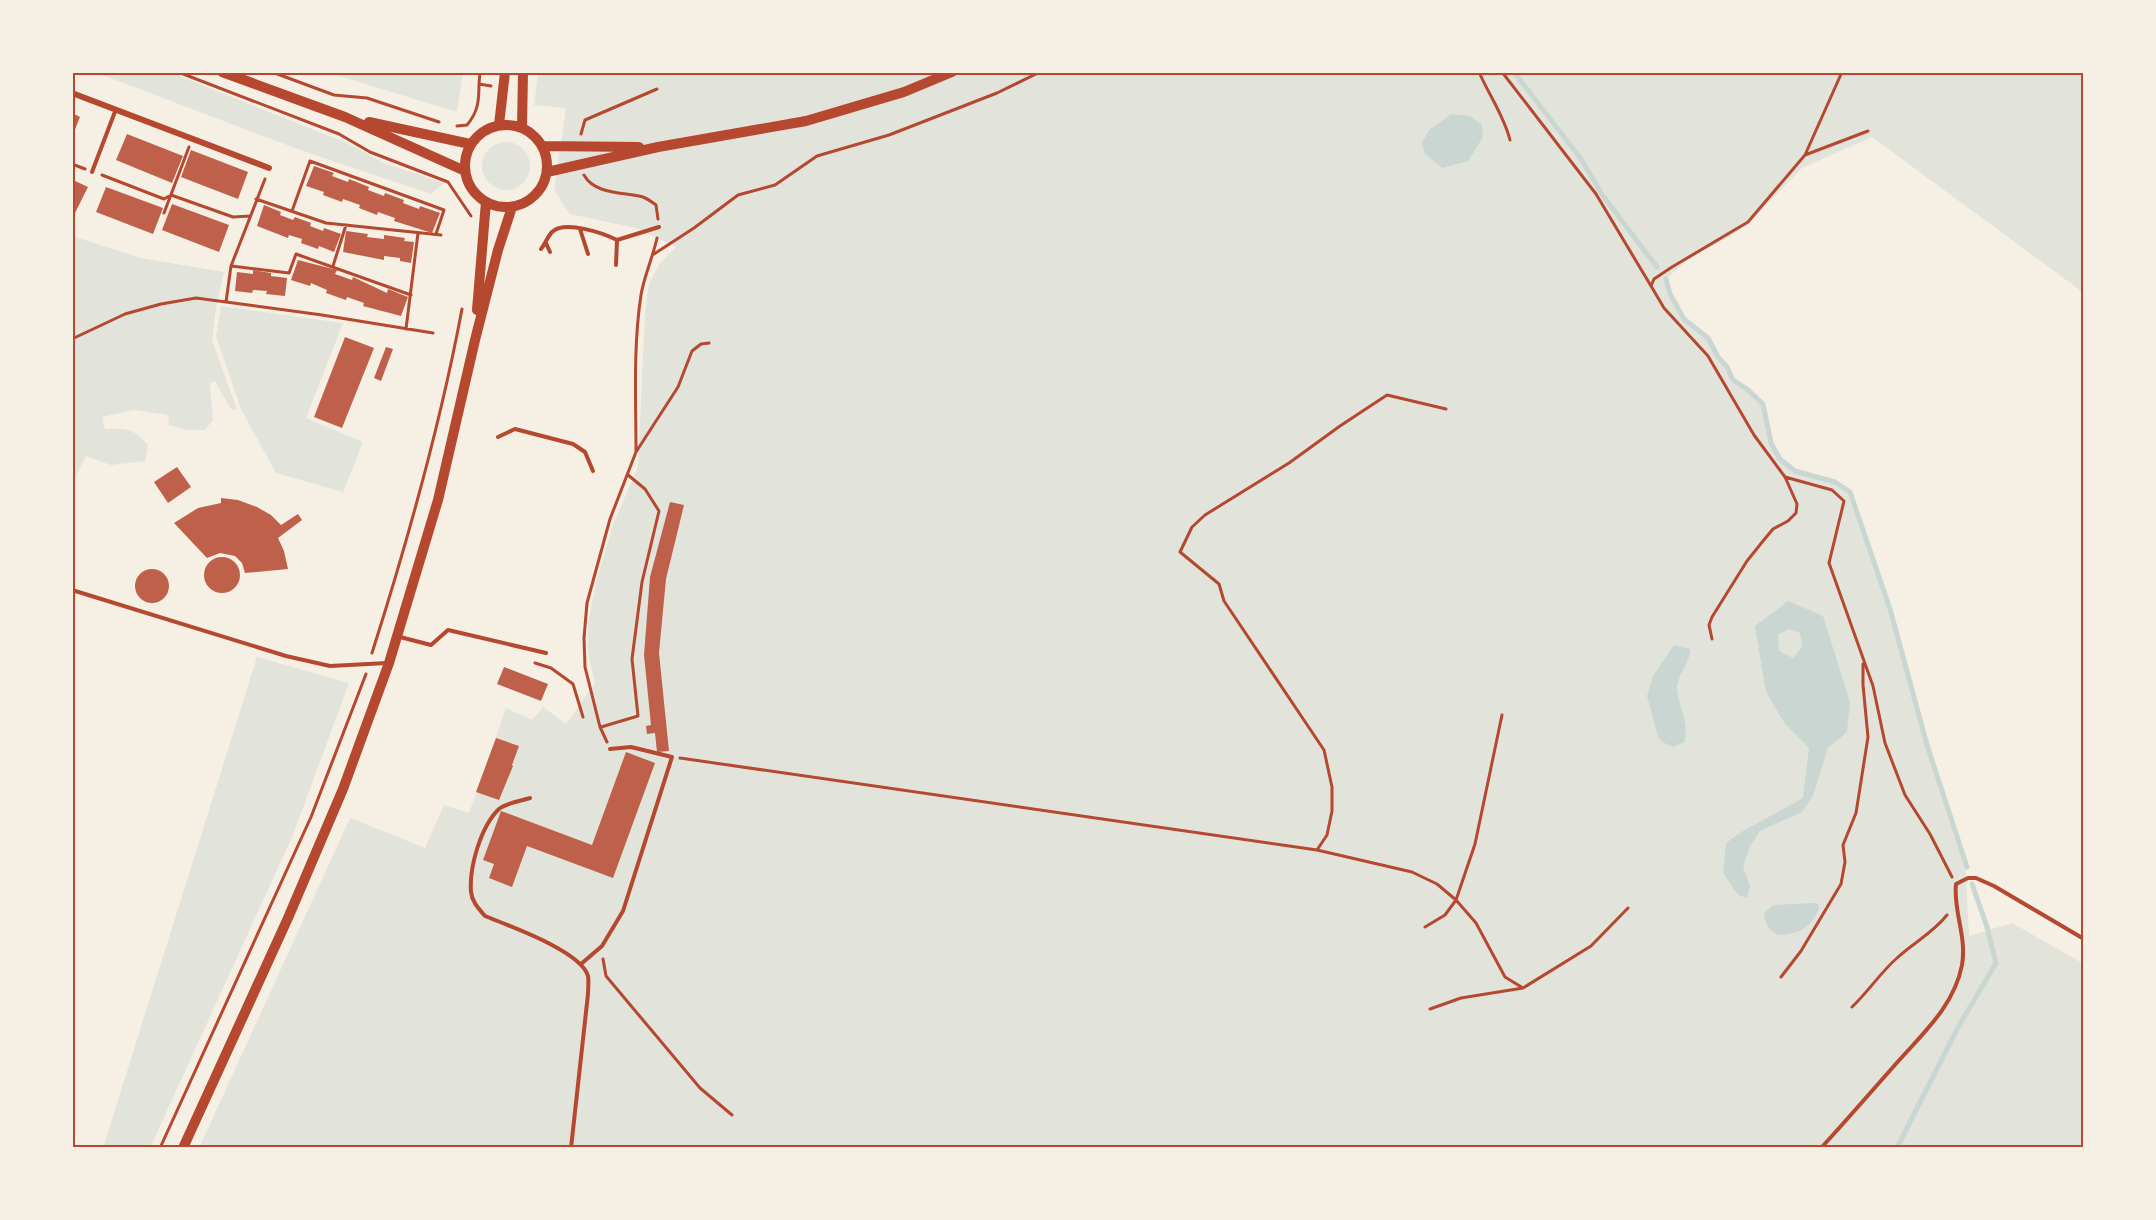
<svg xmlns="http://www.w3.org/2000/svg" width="2156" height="1220" font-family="'PT Sans Narrow',sans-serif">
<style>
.green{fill:#e2e4dc}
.water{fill:#c9d6d2;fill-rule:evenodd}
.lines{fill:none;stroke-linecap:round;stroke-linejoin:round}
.stream{stroke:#c9d6d2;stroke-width:5}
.building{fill:#bf614a}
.path{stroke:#b5482f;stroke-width:3}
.service{stroke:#b5482f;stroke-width:4}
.minor{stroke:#b5482f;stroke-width:6}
.tertiary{stroke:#b5482f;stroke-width:10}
.neatline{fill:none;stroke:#b5482f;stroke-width:2}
</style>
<rect width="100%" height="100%" fill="#f6efe4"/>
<path class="green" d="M 94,72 L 169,72 L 347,143 L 384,163 L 444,183 L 431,194 L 306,152 Z
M 326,72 L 463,72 L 457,112 Z
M 538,72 L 2084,72 L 2084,293 L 1872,137 L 1802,168 L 1745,227 L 1688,260 L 1666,279 L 1670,294 L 1684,319 L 1708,338 L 1718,357 L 1727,367 L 1733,380 L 1747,389 L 1763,404 L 1771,443 L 1780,459 L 1795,471 L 1835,482 L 1850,492 L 1890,609 L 1927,745 L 1965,857 L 1969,936 L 2012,923 L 2084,964 L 2084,1148 L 199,1148 L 350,818 L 425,848 L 444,805 L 469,813 L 506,708 L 532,720 L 543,707 L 566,724 L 595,683 L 588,653 L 588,622 L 597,580 L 613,524 L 638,467 L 645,311 L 649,284 L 660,263 L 676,247 L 636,228 L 570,214 L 554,190 L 566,108 L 534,105 Z
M482 166a24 24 0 1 1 48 0a24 24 0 1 1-48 0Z
M 72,236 L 141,258 L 224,272 L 216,308 L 212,340 L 237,410 L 231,409 L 215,381 L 210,383 L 213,420 L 205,430 L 188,430 L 168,425 L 169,415 L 134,410 L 102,417 L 105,429 C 126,428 134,428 148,445 L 145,461 L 111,465 L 86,456 L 72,485 Z
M 221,306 L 343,323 L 306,418 L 363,442 L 343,492 L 276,473 L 241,409 L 216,336 Z
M 257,657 L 349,683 L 293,835 L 150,1148 L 103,1148 Z"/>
<path class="water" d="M 1451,114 L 1470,116 L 1482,125 L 1483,137 L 1468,161 L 1442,168 L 1425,154 L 1422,143 L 1429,130 Z
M 1788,601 L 1823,616 L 1850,702 L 1847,732 L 1828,748 L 1813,796 L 1802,812 L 1760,831 L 1750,846 L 1743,867 L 1750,886 L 1747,898 L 1738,895 L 1723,873 L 1726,843 L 1743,831 L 1803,798 L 1809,748 L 1785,724 L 1766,692 L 1755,626 ZM 1788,629 L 1800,633 L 1802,647 L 1793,658 L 1779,651 L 1778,635 Z
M 1674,645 L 1690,649 C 1690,665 1676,675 1677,690 C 1679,707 1690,724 1684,742 L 1674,747 L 1662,742 L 1658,737 L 1647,696 L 1653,676 Z
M 1815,903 L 1818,904 L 1819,908 C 1812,927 1798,935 1778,935 C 1769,930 1765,924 1764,913 L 1773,905 Z"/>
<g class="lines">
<path class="stream" d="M 1514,72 L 1581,159 L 1603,196 L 1657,267
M 1666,279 L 1670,294 L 1684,319 L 1708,338 L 1718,357 L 1727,367 L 1733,380 L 1747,389 L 1763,404 L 1771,443 L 1780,459 L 1795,471 L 1835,482 L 1850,492 L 1890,609 L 1927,745 L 1967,867
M 1895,1148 L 1899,1144 L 1956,1031 L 1996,963 L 1987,927 L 1972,884"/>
</g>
<path class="building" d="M 72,113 L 80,117 L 72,137 Z
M 127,134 L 183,156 L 172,183 L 116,160 Z
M 191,150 L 248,172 L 238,199 L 181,177 Z
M 314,166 L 334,173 L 332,176 L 348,182 L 349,179 L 369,187 L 368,190 L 384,196 L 385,193 L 404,200 L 403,203 L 419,209 L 420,206 L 440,213 L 432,233 L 394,221 L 395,218 L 378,212 L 377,215 L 359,208 L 360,205 L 343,199 L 342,202 L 323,195 L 324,192 L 306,186 Z
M 73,180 L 88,187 L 72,219 L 72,182 Z
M 106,187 L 163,208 L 153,234 L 96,212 Z
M 172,204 L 229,225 L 219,252 L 162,230 Z
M 264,205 L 281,212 L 280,215 L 293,220 L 295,217 L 311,223 L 310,226 L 323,231 L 324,228 L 341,234 L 334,252 L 319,246 L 318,249 L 301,243 L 302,239 L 289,235 L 288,238 L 257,226 Z
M 346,231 L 368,234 L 367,237 L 384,239 L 384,235 L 405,238 L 404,241 L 414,242 L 411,263 L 400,261 L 400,258 L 384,256 L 384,260 L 343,252 Z
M 298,260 L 337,270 L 335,274 L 352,280 L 353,277 L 387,293 L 388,289 L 408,297 L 401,316 L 363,306 L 364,303 L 347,297 L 346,300 L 326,293 L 327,290 L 311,283 L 310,286 L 291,280 Z
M 253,270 L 271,273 L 271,276 L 287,278 L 285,296 L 266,294 L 267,291 L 253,290 L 252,293 L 235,291 L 237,272 L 253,274 Z
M 345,337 L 374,348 L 342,428 L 314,417 Z
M 386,347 L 393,349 L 381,381 L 374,378 Z
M 177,467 L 191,487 L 168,503 L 154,482 Z
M 221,498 L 238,500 L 257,507 L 271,515 L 281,525 L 298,514 L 302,520 L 278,538 L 284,551 L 288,569 L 245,573 L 242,563 L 235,556 L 220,553 L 207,558 L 174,523 L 198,508 L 221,503 Z
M 670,502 L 684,505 L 666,579 L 659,653 L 669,751 L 657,752 L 655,733 L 647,734 L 646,726 L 651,725 L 644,655 L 650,577 Z
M204 575a18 18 0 1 1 36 0a18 18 0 1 1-36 0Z
M135 586a17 17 0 1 1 34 0a17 17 0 1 1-34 0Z
M 504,667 L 548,684 L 541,701 L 497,684 Z
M 496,738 L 519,746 L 512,765 L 513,766 L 499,800 L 476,792 Z
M 626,752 L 655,763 L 613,878 L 527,846 L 512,887 L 489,878 L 494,864 L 483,860 L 501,811 L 592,845 Z"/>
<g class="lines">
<path class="path" d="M 178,72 L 339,134 L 370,152 L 448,182 L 471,216
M 272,72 L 334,95 L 367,98 L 439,122
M 1479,72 C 1489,95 1504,116 1510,140
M 1502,72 L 1596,194 L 1651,286
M 1842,72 L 1805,155 L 1748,222 L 1672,267 L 1654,279 L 1651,286 L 1664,308 L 1708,356 L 1754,435 L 1785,477 L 1832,490 L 1844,501 L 1829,563 L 1873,686 L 1885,743 L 1905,795 L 1930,834 L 1952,877
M 479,84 L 480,72
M 457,126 L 467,125 C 478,112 479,101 479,84 L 491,86
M 581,134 L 585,120 L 657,89
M 1805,155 L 1868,131
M 72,164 L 85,169
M 102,175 L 164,199 L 171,195 L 233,217 L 250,216
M 584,175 C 595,195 624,192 643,197 C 648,199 652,202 656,205 L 658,219
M 256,199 L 326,223 L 441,235
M 292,211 L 310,161 L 444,210 L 436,234
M 164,213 L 189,147
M 654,254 L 694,228 L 738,195 L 775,185 L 817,156 L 889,135 L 997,93 L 1040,72
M 231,266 L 289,273 L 296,254 L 411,295
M 333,266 L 346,225
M 226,302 L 231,266 L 265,179
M 406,329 L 418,233
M 72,339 L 125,314 L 161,304 L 196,298 L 322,315 L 433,333
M 636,452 C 636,401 633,347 641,295 C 644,276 653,257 657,238
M 1712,639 L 1709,625 L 1712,617 L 1747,561 L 1763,541 L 1773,529 L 1788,521 L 1796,513 L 1797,504 L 1785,477
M 372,653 C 408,540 440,426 462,309
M 535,663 L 551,668 L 573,684 L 583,717
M 601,727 L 638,716 L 632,659 L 642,582 L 659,511 L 645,489 L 628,475
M 607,742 L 600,727 L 585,667 L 584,638 L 587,603 L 610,519 L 636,452 L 678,387 L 692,351 L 701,344 L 709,343
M 680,758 L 1317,850 L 1327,835 L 1332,811 L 1332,787 L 1324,750 L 1224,601 L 1219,584 L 1180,552 L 1192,527 L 1205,515 L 1289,463 L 1340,426 L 1387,395 L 1446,409
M 1317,850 L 1412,872 L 1437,884 L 1456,900 L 1476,923 L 1505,977 L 1523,988
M 1425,927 L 1445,915 L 1456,900 L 1475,844 L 1502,715
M 603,959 L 606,976 L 700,1088 L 732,1115
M 1781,977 L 1801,951 L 1841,884 L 1845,862 L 1843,845 L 1856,813 L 1868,737 L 1863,685 L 1863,664
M 1852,1007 C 1868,992 1880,973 1897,958 C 1913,943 1933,933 1947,915
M 1430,1009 L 1461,998 L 1523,988 L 1591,946 L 1628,908
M 160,1148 L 311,817 L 366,674"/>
<path class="service" d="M 92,172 L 116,109
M 580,229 L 588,254
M 546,243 L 550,252
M 541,249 C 545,244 548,236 552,232 C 565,220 603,233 617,240 L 659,227
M 616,265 L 617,240
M 498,437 L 515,429 L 573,444 L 585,452 L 593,471
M 72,590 L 286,656 L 330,666 L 387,663
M 400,637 L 431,645 L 448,630 L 546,653
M 530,798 C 521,801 506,803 499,809 C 481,826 469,867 471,892 C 472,902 479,909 485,916 C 509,926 581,951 588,976 C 589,981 588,989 588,994 L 571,1148
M 581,964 L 602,946 L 623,911 L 672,757 L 631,747 L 610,749
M 1821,1148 C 1846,1121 1870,1093 1894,1066 C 1921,1035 1954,1007 1962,965 C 1967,936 1953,911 1956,884 L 1968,878 L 1976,878 L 1994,886 L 2084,939"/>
<path class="minor" d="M 72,93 L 269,168"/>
<path class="tertiary" d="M 222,72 L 345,117 L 465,171
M 369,122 L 470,144
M465 166a41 41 0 1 1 82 0a41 41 0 1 1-82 0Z
M 499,125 L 505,72
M 522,127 L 523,72
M 542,146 L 639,147
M 547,172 L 658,147 L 806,121 L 904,92 L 952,72
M 477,310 L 486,202
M 183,1148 L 288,918 L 343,789 L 389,663 L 438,500 L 475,340 L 498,250 L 512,207"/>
</g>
<rect width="2156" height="1220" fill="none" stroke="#f6efe4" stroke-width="147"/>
<rect x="74" y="74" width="2008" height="1072" class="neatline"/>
</svg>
